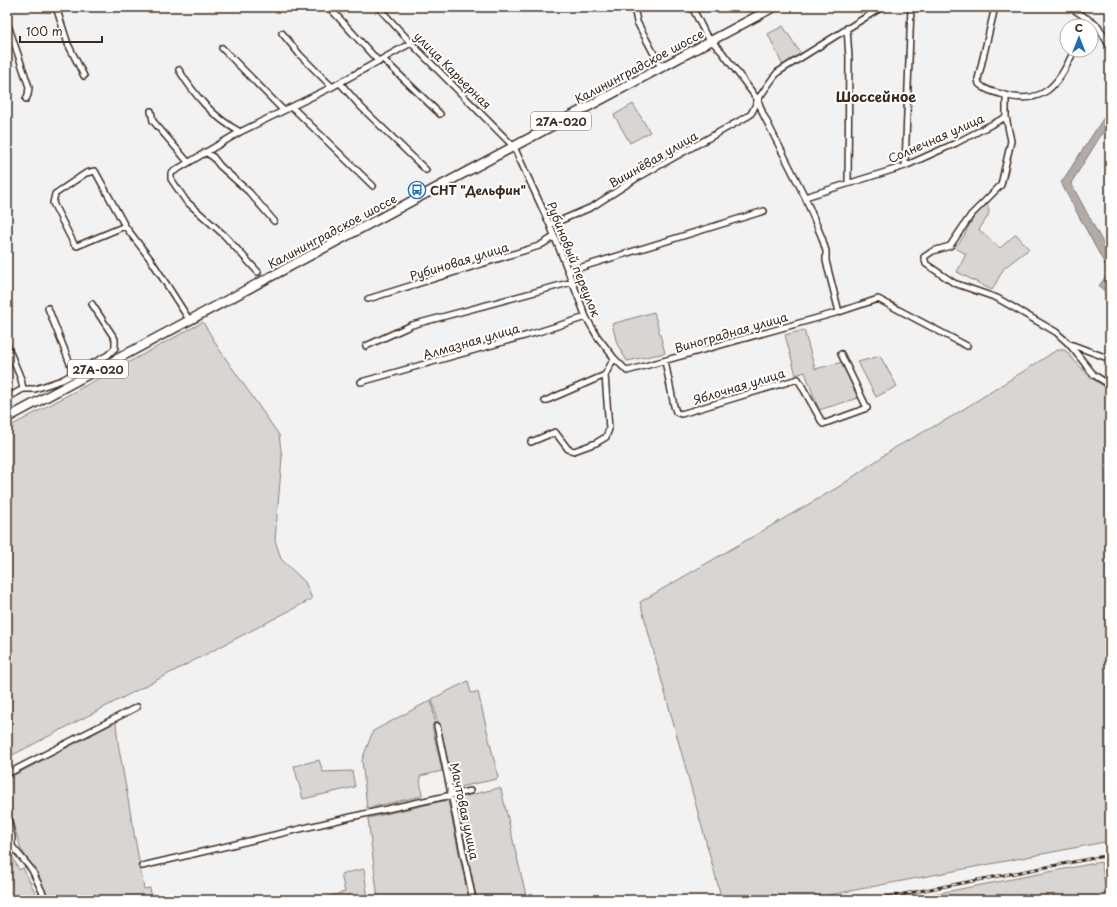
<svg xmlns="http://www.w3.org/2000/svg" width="1117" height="907" font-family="'Playpen Sans',sans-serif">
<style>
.green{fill:#d8d5d2;stroke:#8a8078}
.water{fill:#b2aba7;stroke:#827770}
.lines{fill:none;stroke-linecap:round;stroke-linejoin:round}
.minor-casing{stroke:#3b2a1e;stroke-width:8}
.primary-casing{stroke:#3b2a1e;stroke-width:11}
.minor{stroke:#fff;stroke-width:5}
.primary{stroke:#fff;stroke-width:8}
.rail-casing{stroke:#3b2a1e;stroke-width:3}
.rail{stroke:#fff;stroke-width:1.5;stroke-dasharray:4.5;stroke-linecap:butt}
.labels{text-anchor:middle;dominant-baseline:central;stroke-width:4;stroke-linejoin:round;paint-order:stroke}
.shield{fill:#fff;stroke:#766a62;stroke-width:1}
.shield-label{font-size:11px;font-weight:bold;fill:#3b2a1e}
.street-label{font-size:12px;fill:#3b2a1e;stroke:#fff}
.poi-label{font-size:12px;font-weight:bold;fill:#3b2a1e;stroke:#fff;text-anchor:start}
.quarter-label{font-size:14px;font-weight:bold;fill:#3b2a1e;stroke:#fff}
</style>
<rect width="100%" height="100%" fill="#f3f2f2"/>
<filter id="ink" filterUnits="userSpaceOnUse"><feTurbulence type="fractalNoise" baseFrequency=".025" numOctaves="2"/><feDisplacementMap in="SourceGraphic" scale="8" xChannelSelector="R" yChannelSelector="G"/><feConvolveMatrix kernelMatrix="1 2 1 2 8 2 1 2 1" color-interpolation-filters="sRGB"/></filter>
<g filter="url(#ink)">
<path class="green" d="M 783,26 L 801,54 L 783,66 L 768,34 Z
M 633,104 L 650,132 L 630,143 L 614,115 Z
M 984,201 C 995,212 985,219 979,230 L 1000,248 L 1016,234 L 1029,249 L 1004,268 L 992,290 L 957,272 L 966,254 L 954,247 C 964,241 967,227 974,217 L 972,215 Z
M 654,312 L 665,353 L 627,361 L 617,344 L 612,324 Z
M 203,322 L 219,349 L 279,435 L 282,458 L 275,540 L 281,559 L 305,582 L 312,599 L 7,758 L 7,428 Z
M 804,330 L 815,369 L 843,362 L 858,398 L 819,410 L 805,372 L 796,375 L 785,335 Z
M 1057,350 L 1065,350 C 1078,364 1092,383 1110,388 L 1110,841 L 803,900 L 722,900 L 640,602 L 840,486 L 896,447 L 951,417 Z
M 880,356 L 897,386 L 876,397 L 858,362 Z
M 468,681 L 471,693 L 478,692 L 498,777 L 497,779 L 455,788 L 453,787 L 440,724 L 437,720 L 432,699 Z
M 431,700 L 435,721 L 432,726 L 442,771 L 420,776 L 422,796 L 367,808 L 362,760 L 373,731 Z
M 116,722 L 118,743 L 144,889 L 150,888 L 152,900 L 48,900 L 34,868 L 21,849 L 7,804 L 7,779 Z
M 319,760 L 323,772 L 352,771 L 355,787 L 303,799 L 294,766 Z
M 499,788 L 501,789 L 527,900 L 477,900 L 456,800 L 457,798 Z
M 447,800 L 448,801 L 469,900 L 378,900 L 368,818 Z
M 12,856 L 19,870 L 23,868 L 39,900 L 7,900 L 7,858 Z
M 1101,862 L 1108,900 L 903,900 Z
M 364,869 L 368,900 L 331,900 L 330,896 L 345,892 L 341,874 Z"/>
<path class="water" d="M 1110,108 L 1110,121 L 1071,183 L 1110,256 L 1110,282 L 1108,285 L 1110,287 L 1110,296 L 1099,286 L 1109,272 L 1061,183 Z"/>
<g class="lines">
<defs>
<path id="minor" d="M 56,7 L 68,44 L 84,76
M 329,7 L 379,62
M 378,7 L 411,43 L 514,147 L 550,225 L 586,317 L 597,336 L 614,358 L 627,371 L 839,312 L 878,299 L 967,346
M 634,7 L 637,22 L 661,67
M 692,7 L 706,35 L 722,52 L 758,100 L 763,114 L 805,197 L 822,238 L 826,251 L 826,261 L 839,312
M 995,7 L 978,79 L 979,84 C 985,90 993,92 1001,94 C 1042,107 1059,86 1074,50
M 1070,7 L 1098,26 L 1110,47
M 7,22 L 29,87 L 28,95 L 26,99
M 1083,26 L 1087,18
M 847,28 L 849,58 L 848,183
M 282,33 L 300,55 L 332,87
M 222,48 L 283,110
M 384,60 L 440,114
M 179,70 C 195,96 213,117 240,132
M 340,83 L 361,107 L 426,170
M 1006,96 L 1006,117 L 1011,141 L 1001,185 L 971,215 L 950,246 L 933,251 L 924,257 L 926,264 L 954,283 L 997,298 L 1056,332 L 1069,344 L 1094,375 L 1110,385
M 292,107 L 373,186
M 151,111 L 153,121 L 188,162
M 205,152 L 213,157 L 220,166 L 249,192 L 274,221
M 905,166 L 911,7
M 805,197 L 905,166 L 956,143 L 1006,117
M 550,225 L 592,207 L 637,178 L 750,115 C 755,109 755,104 759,98 C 765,89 771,80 778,72 L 882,7
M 125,226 L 95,171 L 86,173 L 55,194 L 53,203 L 74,244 L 77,246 L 125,226 L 151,260 L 190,321
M 569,271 L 764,211
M 258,272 L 224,235 L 186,201 L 171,179 L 171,173 L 240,132 L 332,87 L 411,43
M 368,299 L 539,246 L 554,237
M 48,308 L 71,366 L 71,374
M 1070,344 L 1110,359
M 7,345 L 21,379 L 23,389
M 366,346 L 412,325 L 572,282
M 665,361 L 674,406 L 676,412 L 681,414 L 798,379 L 823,424 L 867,408 L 841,354
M 361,382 L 535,333 L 586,317
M 7,398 L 23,389 L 35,389 L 62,380 L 108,355 L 115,348 L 115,339 L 92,304
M 545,401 L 605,375 L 614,358
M 531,442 L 555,432 L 568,449 L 574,451 L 596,443 L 606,437 L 609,429 L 605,375
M 437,726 L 473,900
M 7,774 L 137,707
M 7,813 L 12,837 L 12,846
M 12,846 L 32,870 L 46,900
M 7,853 L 12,846
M 142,866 L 364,814 L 470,791"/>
<path id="primary" d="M 7,418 L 774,7"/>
</defs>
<use href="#minor" class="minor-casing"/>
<use href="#primary" class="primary-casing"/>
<use href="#minor" class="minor"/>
<use href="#primary" class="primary"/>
<defs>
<path id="rail" d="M 872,900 L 1110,855"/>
</defs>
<use href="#rail" class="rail-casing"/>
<use href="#rail" class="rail"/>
</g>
</g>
<defs>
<symbol id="bus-ring" viewBox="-11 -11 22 22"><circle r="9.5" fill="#fff" stroke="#1f6fb2" stroke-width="1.5"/><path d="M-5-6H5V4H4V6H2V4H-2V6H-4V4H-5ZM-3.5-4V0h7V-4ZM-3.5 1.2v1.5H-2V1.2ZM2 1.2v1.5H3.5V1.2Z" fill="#1f6fb2"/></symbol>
</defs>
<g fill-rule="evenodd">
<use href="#bus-ring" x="407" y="180" width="20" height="20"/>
</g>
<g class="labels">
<g class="shield">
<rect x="531" y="112" width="60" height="18" rx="3"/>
<rect x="68" y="360" width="60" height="18" rx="3"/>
</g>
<g class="shield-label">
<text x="561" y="121">27А-020</text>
<text x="98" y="369">27А-020</text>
</g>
<g class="street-label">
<text transform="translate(639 66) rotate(-28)">Калининградское шоссе</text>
<text transform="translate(453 70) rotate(45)">улица Карьерная</text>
<text transform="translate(936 138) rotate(-24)">Солнечная улица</text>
<text transform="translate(653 159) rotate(-30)">Вишнёвая улица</text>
<text transform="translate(332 231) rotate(-28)">Калининградское шоссе</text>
<text transform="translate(574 259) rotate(68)">Рубиновый переулок</text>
<text transform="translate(459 261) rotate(-17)">Рубиновая улица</text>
<text transform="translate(731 332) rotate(-16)">Виноградная улица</text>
<text transform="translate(471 341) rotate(-16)">Алмазная улица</text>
<text transform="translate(739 386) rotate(-17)">Яблочная улица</text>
<text transform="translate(465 811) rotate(78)">Мачтовая улица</text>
</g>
<g class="poi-label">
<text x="430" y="190">СНТ "Дельфин"</text>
</g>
<g class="quarter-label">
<text x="876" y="96">Шоссейное</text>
</g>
</g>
<rect width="1117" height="907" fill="none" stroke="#fff" stroke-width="24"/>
<rect x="12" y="12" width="1093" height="883" fill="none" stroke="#3b2a1e" stroke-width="1.5" filter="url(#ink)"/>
<g transform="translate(1079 38)"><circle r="19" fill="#ffffff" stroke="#b1aaa5"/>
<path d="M0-3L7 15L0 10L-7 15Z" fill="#1f6fb2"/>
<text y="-6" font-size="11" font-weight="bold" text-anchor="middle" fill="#3b2a1e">С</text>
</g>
<path d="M20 36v6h82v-6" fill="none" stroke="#3b2a1e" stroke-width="2"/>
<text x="26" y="36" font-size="12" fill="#3b2a1e" stroke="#ffffff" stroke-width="3" paint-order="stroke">100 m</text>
</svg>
